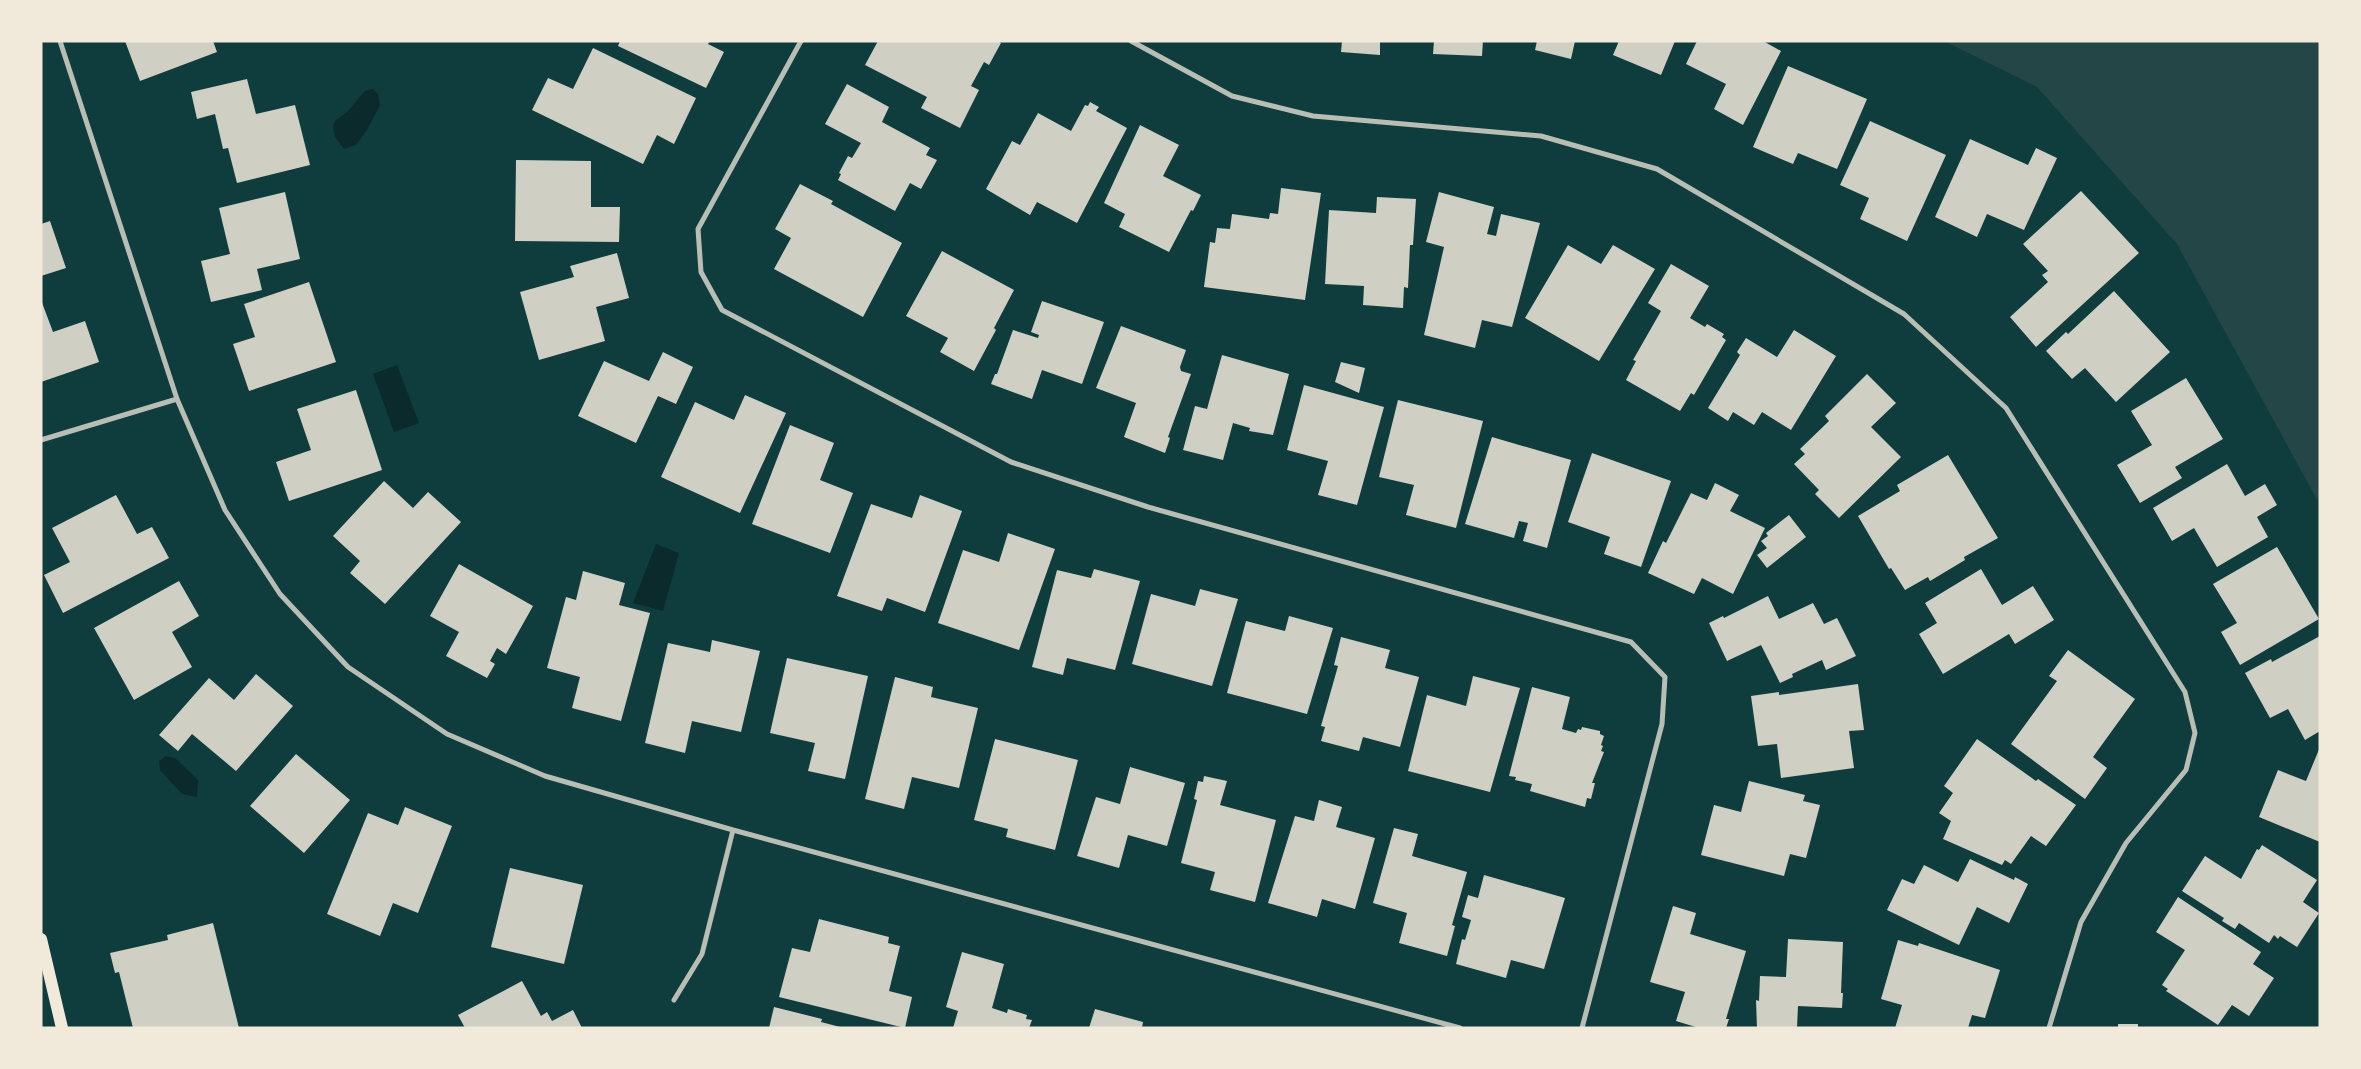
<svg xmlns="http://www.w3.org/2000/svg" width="2361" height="1069" font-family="Figtree,sans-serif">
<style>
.green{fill:#244646}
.water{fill:#0a2a2b}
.building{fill:#cfcfc3}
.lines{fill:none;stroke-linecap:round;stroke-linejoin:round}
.minor{stroke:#b8beb3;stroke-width:5}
.primary{stroke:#f1e9da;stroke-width:12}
</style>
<rect width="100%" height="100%" fill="#0f3d3e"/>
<path class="green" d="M 1944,41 L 2320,41 L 2320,505 L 2177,244 L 2037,87 Z"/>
<path class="water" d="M 373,89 L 378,94 L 380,105 L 367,130 L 356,145 L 344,149 L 335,137 L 333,126 L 335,121 L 347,112 L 365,91 Z
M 397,365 L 419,423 L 394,432 L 373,374 Z
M 656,544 L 679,553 L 663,611 L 633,603 Z
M 166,756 L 175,758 L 198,780 L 197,797 L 182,794 L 160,770 L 159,761 Z"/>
<path class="building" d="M 125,41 L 213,41 L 217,52 L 140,81 Z
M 620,41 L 710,41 L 708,44 L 724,52 L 706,88 L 618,46 Z
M 878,41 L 998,41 L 1001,43 L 989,65 L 984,62 L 971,86 L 979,90 L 960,128 L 921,108 L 927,97 L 865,65 Z
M 1342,41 L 1380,41 L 1380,55 L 1341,52 Z
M 1434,41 L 1483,41 L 1482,56 L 1433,54 Z
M 1537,41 L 1575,41 L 1571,59 L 1535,50 Z
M 1619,41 L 1675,41 L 1661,75 L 1613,55 Z
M 1697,41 L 1763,41 L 1781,51 L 1743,125 L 1714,109 L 1726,84 L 1686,64 Z
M 593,48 L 696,98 L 674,144 L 657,135 L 643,164 L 532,110 L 548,78 L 573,89 Z
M 1788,66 L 1867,99 L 1837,169 L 1798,153 L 1793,164 L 1753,147 Z
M 247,79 L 256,114 L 295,105 L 310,165 L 237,183 L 228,148 L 223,149 L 215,114 L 197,119 L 191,92 Z
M 847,84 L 889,107 L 882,122 L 930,148 L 926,155 L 937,160 L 921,189 L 910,183 L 895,211 L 838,180 L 841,174 L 839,173 L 848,156 L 852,158 L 861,143 L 825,124 Z
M 1090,102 L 1099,107 L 1096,111 L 1127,128 L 1077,223 L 1037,202 L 1030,215 L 986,189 L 1012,141 L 1020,145 L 1038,113 L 1071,131 L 1085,105 L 1088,106 Z
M 1870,121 L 1946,155 L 1907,241 L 1860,219 L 1869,198 L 1840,185 Z
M 1140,125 L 1179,145 L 1163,176 L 1201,195 L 1193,211 L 1191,210 L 1169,252 L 1119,227 L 1125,214 L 1104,203 Z
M 1970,139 L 2028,165 L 2036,148 L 2057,158 L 2024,230 L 1987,214 L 1977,237 L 1935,217 Z
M 516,160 L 591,161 L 591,207 L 620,207 L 619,242 L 515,241 Z
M 800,184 L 833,201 L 831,204 L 902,243 L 863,317 L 774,269 L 791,238 L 775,229 Z
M 1281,188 L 1321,193 L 1305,300 L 1204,287 L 1210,242 L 1215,243 L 1217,228 L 1230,229 L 1232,214 L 1269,219 L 1270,213 L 1278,214 Z
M 2081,191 L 2139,253 L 2036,347 L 2010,317 L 2048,282 L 2042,275 L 2048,271 L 2023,244 Z
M 285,192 L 300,259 L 257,269 L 262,290 L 211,302 L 201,261 L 230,254 L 219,208 Z
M 1439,192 L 1494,207 L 1487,234 L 1496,236 L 1501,214 L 1540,223 L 1512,327 L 1482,320 L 1475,348 L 1424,335 L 1444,247 L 1426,242 Z
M 1377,197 L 1416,199 L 1413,245 L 1410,245 L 1408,288 L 1404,287 L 1403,308 L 1363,305 L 1364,286 L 1325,284 L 1329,210 L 1376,213 Z
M 50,221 L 66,268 L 41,276 L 41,224 Z
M 1568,245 L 1601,264 L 1613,245 L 1655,269 L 1599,361 L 1525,318 Z
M 942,251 L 1014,290 L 994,328 L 996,330 L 974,371 L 940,352 L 948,338 L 906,316 Z
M 617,253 L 629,298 L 596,307 L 605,341 L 539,360 L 520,292 L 574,277 L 570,266 Z
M 1671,264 L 1709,286 L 1690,318 L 1705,327 L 1707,324 L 1724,334 L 1722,337 L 1726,340 L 1694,395 L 1691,393 L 1680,411 L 1626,380 L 1636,361 L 1633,360 L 1661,311 L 1648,303 Z
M 309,282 L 336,362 L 249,391 L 233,344 L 255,337 L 244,304 Z
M 2114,291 L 2170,352 L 2116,402 L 2085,368 L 2072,379 L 2046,351 L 2066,332 L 2068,334 Z
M 41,300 L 53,332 L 85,321 L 99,362 L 41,382 Z
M 1042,301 L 1104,322 L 1082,384 L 1042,370 L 1032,399 L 991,384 L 995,374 L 997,374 L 1013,330 L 1038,338 L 1039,335 L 1031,332 Z
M 1121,326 L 1186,350 L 1180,367 L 1181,371 L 1191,374 L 1168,437 L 1170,438 L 1165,453 L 1124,437 L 1136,403 L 1096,388 Z
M 1794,330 L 1836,356 L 1791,430 L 1762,412 L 1754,425 L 1733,412 L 1728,421 L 1708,408 L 1740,355 L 1737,352 L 1746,338 L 1777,357 Z
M 663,352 L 693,367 L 676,404 L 658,396 L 636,443 L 578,416 L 604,361 L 649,381 Z
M 1222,355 L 1289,374 L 1273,435 L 1249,431 L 1250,428 L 1233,423 L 1223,460 L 1183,450 L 1195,406 L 1207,409 Z
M 1341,362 L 1365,368 L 1359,393 L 1335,382 Z
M 1867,374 L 1896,403 L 1871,427 L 1901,457 L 1839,518 L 1815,494 L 1819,490 L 1794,464 L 1805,454 L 1800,449 L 1829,421 L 1825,416 Z
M 2186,378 L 2223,439 L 2175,467 L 2182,478 L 2140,503 L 2117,465 L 2152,445 L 2131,411 Z
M 1304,385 L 1384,407 L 1357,505 L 1318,495 L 1328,461 L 1287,450 Z
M 356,390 L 382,470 L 289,501 L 276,462 L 311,450 L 297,409 Z
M 745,395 L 786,413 L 740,513 L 661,477 L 695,402 L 734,420 Z
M 1398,400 L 1483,421 L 1456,528 L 1406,515 L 1414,485 L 1379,477 Z
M 790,425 L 834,443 L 820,480 L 853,493 L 830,553 L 752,524 Z
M 1492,437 L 1571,460 L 1547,548 L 1523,541 L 1528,523 L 1519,521 L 1514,538 L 1465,524 Z
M 1592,453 L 1671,481 L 1641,567 L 1604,554 L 1610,537 L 1568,522 Z
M 1948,455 L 1998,538 L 1964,557 L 1965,560 L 1930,581 L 1928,577 L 1905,590 L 1891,568 L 1889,569 L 1858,516 L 1900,491 L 1897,485 Z
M 2227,464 L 2245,496 L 2265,484 L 2277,505 L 2257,517 L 2268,537 L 2217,567 L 2194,528 L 2172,541 L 2153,508 Z
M 384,481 L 413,508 L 428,492 L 461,522 L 385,604 L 350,573 L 360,561 L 333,536 Z
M 1715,483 L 1739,495 L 1730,511 L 1765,528 L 1733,594 L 1702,578 L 1694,594 L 1648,573 L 1663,541 L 1666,543 L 1691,493 L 1707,500 Z
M 116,495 L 137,534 L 152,527 L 169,558 L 63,613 L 44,575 L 70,562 L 52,528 Z
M 920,495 L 962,511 L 925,612 L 887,598 L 882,611 L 837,596 L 871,504 L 912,518 Z
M 1789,515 L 1806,537 L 1767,568 L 1757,555 L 1767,548 L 1761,541 L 1768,536 L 1766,533 Z
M 1008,533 L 1055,549 L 1019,650 L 938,623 L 963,550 L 999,562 Z
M 2277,547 L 2319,619 L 2240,665 L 2221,632 L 2237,623 L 2213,584 Z
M 459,564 L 533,606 L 506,654 L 497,648 L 490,661 L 495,664 L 487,678 L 446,656 L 459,632 L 430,616 Z
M 1094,569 L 1140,581 L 1115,670 L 1067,658 L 1063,675 L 1032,667 L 1057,570 L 1091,578 Z
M 1981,569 L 2002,605 L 2033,586 L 2054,620 L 2015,644 L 2009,634 L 1943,674 L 1919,634 L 1937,623 L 1925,603 Z
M 583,571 L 625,583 L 619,605 L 650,613 L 621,721 L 572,708 L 580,677 L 547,668 L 566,597 L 576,600 Z
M 179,581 L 199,616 L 172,632 L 192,667 L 134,700 L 94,628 Z
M 1200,589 L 1238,599 L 1212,686 L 1132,664 L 1151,594 L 1195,606 Z
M 1768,596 L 1779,619 L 1813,603 L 1824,624 L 1837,618 L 1856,656 L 1826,670 L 1822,660 L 1792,674 L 1793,677 L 1780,683 L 1761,645 L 1727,661 L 1709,623 L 1723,616 L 1724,618 Z
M 1289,616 L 1333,628 L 1307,714 L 1227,693 L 1246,621 L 1285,631 Z
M 2320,636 L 2320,731 L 2305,740 L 2288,709 L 2270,718 L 2245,673 L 2271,659 L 2272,662 Z
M 1341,637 L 1390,650 L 1385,668 L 1419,677 L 1400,747 L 1363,737 L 1359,751 L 1321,741 L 1325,727 L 1321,726 L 1338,666 L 1334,665 Z
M 712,640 L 760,651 L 741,732 L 692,721 L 685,753 L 645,743 L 668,643 L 710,652 Z
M 2068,650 L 2135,699 L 2093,757 L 2107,768 L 2085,799 L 2011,744 L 2057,681 L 2049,676 Z
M 787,658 L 868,676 L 845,779 L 808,771 L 815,743 L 770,733 Z
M 256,674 L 293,706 L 236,771 L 192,734 L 178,751 L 159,735 L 209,678 L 234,700 Z
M 1473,676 L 1520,688 L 1490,792 L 1408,771 L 1427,695 L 1466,706 Z
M 895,677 L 933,687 L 931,697 L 978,708 L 959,788 L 912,777 L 904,809 L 865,799 Z
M 1858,684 L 1864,730 L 1849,731 L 1854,768 L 1781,778 L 1777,744 L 1758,746 L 1751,696 L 1779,692 L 1779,695 Z
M 1532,687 L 1570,697 L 1562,729 L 1576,733 L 1578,729 L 1581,730 L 1582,727 L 1600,731 L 1600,734 L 1604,736 L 1601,745 L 1603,746 L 1601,751 L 1604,752 L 1592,783 L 1595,783 L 1591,799 L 1587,798 L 1585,807 L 1530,791 L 1532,784 L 1515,780 L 1516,777 L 1509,776 Z
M 995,739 L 1078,760 L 1055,850 L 1006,837 L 1008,829 L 974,820 Z
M 1977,739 L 2036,781 L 2038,779 L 2076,805 L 2046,846 L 2031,836 L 2011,864 L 2005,860 L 2002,865 L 1943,839 L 1951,821 L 1939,813 L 1953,793 L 1944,786 Z
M 2320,747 L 2320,842 L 2259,817 L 2278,770 L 2306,781 Z
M 296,754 L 350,800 L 304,853 L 250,806 Z
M 1130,767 L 1185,783 L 1167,846 L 1128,835 L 1119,868 L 1077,856 L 1096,797 L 1120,804 Z
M 1204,776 L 1227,781 L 1220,805 L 1276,820 L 1255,902 L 1210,890 L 1215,872 L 1181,863 L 1197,800 L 1194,799 L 1198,781 L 1203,782 Z
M 1749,781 L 1805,795 L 1803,801 L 1820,805 L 1806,858 L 1790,854 L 1784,876 L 1701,855 L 1714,805 L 1741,812 Z
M 1319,800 L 1342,807 L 1336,827 L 1375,838 L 1355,909 L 1322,899 L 1317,917 L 1268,903 L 1295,816 L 1314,821 Z
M 405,807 L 452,826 L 418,913 L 393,903 L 380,936 L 327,914 L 368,813 L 398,825 Z
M 1394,828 L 1418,834 L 1412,856 L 1467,872 L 1452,925 L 1455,926 L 1447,956 L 1399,943 L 1407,913 L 1373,903 Z
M 2262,845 L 2317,880 L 2303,902 L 2319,913 L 2297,947 L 2280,936 L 2278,939 L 2274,935 L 2269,943 L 2239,923 L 2235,929 L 2222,921 L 2224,918 L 2182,891 L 2205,856 L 2241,879 L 2257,849 L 2259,850 Z
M 1970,859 L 2014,880 L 2015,877 L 2028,884 L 2009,923 L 1977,907 L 1959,945 L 1887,910 L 1902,879 L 1914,884 L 1924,865 L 1958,882 Z
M 510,868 L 583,885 L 564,964 L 491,947 Z
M 1484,875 L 1565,898 L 1544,969 L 1511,960 L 1506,978 L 1456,964 L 1462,939 L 1465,940 L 1471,920 L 1462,917 L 1468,895 L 1478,898 Z
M 2178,897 L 2261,952 L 2253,964 L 2274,978 L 2249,1016 L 2232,1005 L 2218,1025 L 2166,991 L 2168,989 L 2162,985 L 2185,950 L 2156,932 Z
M 1673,906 L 1696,913 L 1690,934 L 1746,951 L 1726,1019 L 1729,1019 L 1726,1028 L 1699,1028 L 1676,1021 L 1685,992 L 1650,982 Z
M 819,919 L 889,937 L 888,943 L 900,946 L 889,991 L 912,997 L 905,1028 L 779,997 L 792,948 L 810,952 Z
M 213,923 L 239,1028 L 133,1028 L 119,972 L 115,973 L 110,953 L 168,940 L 167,935 Z
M 1788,939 L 1843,942 L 1841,993 L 1843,993 L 1842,1008 L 1798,1006 L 1797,1028 L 1757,1028 L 1756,1000 L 1759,1001 L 1760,976 L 1786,977 Z
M 1898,940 L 1918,946 L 1919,943 L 2000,970 L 1985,1018 L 1972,1015 L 1968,1028 L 1895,1028 L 1902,1005 L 1881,999 Z
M 962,952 L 1004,964 L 992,1008 L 1007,1013 L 1008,1009 L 1027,1015 L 1026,1019 L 1032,1020 L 1029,1028 L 953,1028 L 958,1011 L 946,1007 Z
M 522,981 L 541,1016 L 547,1012 L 552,1021 L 573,1010 L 582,1028 L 465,1028 L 458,1015 Z
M 774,1007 L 822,1019 L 821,1022 L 844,1028 L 769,1028 Z
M 1095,1009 L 1143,1022 L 1142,1028 L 1089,1028 Z
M 2118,1024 L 2138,1024 L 2138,1028 L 2118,1028 Z"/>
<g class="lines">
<path class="minor" d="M 60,41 L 177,399 L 225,510 L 280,594 L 348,667 L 447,734 L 545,776 L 733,830 L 1460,1028
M 801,41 L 698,229 L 701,272 L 722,310 L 1011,462 L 1148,507 L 1631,642 L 1665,677 L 1662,724 L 1582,1028
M 1131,41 L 1232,96 L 1313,116 L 1541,136 L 1657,169 L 1904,314 L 2006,408 L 2185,692 L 2195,733 L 2186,770 L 2126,843 L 2081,922 L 2049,1028
M 41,440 L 177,399
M 674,1000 L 702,954 L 733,830"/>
<path class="primary" d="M 41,939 L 62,1028"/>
</g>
<rect width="2361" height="1069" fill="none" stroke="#f1e9da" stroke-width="85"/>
</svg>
